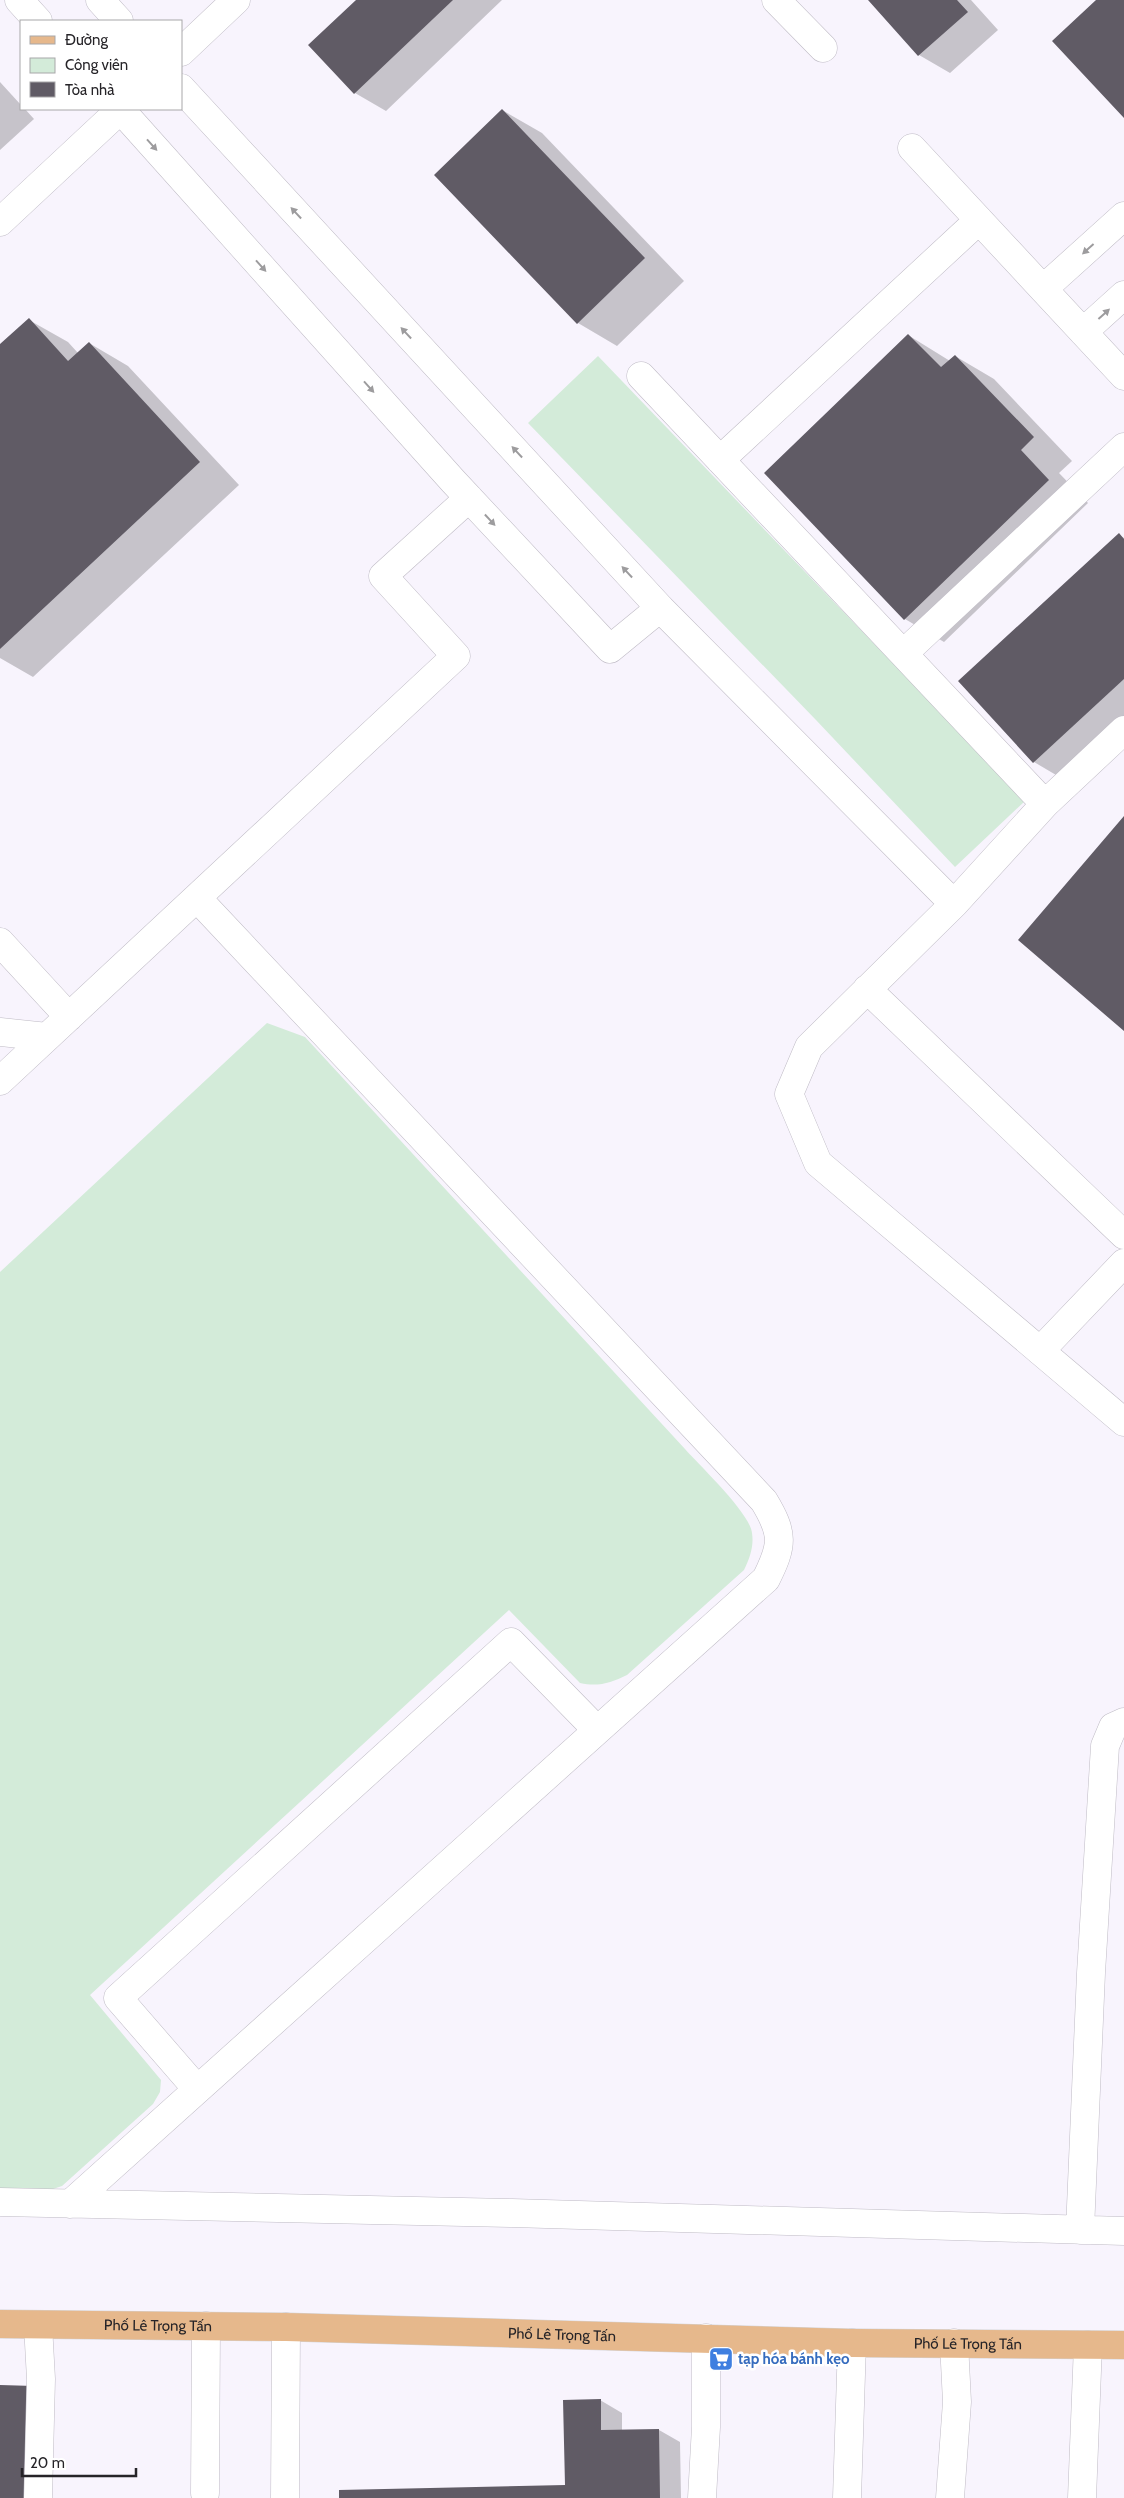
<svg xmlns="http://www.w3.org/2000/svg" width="1124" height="2498" font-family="Cabin,sans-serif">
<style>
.green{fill:#d3ebd9}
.shadow{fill:#0003}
.building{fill:#605b65}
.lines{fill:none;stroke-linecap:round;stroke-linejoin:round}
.minor-casing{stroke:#bfbbc5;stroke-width:29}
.major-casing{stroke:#d4d3d4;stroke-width:29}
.minor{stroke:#fff;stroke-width:28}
.major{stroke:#e6b88c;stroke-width:28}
.oneway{fill:#9d9c9e}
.labels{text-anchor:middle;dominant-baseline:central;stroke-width:5;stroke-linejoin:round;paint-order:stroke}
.street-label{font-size:15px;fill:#262428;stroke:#fff}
.shop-label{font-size:15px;font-weight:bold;fill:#366cbe;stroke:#fff;text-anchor:start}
</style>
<rect width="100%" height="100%" fill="#f8f4fd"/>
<path class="green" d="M 598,356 L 1025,801 L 955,867 L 816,720 L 528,423 Z
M 267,1023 L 305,1037 L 685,1449 C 700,1466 750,1513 752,1533 C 754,1546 750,1558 744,1570 L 627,1675 C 611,1683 598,1687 580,1683 L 509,1610 L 90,1995 L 161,2080 L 160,2092 L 153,2104 L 62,2186 L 41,2193 L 0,2193 L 0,1272 Z"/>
<path class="shadow" d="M 358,0 L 502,0 L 386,111 L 355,93 Z
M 870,0 L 971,0 L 998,30 L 950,73 L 919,55 Z
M 0,82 L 21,105 L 21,109 L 25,109 L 34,119 L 0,150 Z
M 502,110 L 542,133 L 684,281 L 617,346 L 578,323 Z
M 29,320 L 68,342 L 78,353 L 89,343 L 128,366 L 239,485 L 33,677 L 0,658 L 0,346 Z
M 908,335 L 950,361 L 955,356 L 994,379 L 1072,461 L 1059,473 L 1088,503 L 944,642 L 905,619 Z
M 1119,535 L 1124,538 L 1124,737 L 1073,785 L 1034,762 Z
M 600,2400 L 622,2413 L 622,2431 L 659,2430 L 680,2442 L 681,2498 L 341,2498 L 566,2486 Z"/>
<path class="building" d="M 356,0 L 453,0 L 354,94 L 308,45 Z
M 868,0 L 957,0 L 968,12 L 918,56 Z
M 1096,0 L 1124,0 L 1124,118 L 1052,41 Z
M 502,109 L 645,258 L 577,324 L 434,175 Z
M 29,318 L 68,361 L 89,342 L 200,462 L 0,649 L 0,344 Z
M 908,334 L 941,367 L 955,355 L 1034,437 L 1021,450 L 1049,480 L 904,620 L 764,473 Z
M 1119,533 L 1124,539 L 1124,679 L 1033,763 L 958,681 Z
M 1124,816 L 1124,1031 L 1018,940 Z
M 0,2385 L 34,2386 L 29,2498 L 0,2498 Z
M 601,2399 L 601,2430 L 659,2429 L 660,2498 L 339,2498 L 339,2490 L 565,2485 L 563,2400 Z"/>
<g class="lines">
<defs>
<path id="minor" d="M 19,0 L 38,21
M 100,0 L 119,21
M 776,0 L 823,48
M 181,52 L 236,0
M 181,88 L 660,608 L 954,904
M 120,109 L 453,481 L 610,649 L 660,608
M 912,148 L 1124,376
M 0,222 L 121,109
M 1043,289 L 1124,216
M 1083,332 L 1124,295
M 641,376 L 1045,804
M 720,460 L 979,220
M 904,653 L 1124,447
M 1124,730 L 1045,804 L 954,904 L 809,1047 L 789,1094 L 818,1163 L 1124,1422
M 0,942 L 69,1017
M 867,989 L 1124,1235
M 0,1032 L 47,1037
M 0,1081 L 456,656 L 383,576 L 469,498
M 1040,1351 L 1124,1263
M 197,2089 L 118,1998 L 511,1642 L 597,1730
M 0,2202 L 512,2213 L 1124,2231
M 70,2204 L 766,1579 C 783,1545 784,1534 764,1501 L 197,898
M 1080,2230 L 1091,1973 L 1105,1746 L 1113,1727 L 1124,1722
M 205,2493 L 206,2326
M 38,2498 L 41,2379 L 38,2325
M 285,2498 L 286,2327
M 702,2498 L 706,2427 L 706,2338
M 847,2498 L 852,2343
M 950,2498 L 957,2402 L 954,2343
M 1082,2498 L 1088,2345"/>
<g id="major">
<path id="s1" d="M 0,2324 L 286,2327 L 852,2343 L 1124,2345"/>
</g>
</defs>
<use href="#minor" class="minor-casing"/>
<use href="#major" class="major-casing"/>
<use href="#minor" class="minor"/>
<use href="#major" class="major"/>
</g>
<defs><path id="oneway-solid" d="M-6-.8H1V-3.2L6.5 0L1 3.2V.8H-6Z" transform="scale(1.25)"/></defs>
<g class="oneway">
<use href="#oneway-solid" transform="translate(152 145) rotate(48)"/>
<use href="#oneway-solid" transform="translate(296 213) rotate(-133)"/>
<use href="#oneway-solid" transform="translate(1088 249) rotate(138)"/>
<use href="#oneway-solid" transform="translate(261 266) rotate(48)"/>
<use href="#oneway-solid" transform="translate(1104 314) rotate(-42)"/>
<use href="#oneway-solid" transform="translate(406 333) rotate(-133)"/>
<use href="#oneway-solid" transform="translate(369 387) rotate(48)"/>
<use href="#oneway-solid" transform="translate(517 452) rotate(-133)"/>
<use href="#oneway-solid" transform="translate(490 520) rotate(47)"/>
<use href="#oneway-solid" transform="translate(627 572) rotate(-133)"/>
</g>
<defs>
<symbol id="supermarket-square" viewBox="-11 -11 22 22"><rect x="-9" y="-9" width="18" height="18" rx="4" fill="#3f7fe0" stroke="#fff"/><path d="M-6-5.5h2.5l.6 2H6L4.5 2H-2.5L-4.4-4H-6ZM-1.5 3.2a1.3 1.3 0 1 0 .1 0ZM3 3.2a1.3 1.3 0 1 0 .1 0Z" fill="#fff"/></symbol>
</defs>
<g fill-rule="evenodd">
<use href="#supermarket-square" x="707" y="2345" width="28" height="28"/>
</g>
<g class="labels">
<g class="street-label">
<text stroke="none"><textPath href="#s1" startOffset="158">Phố Lê Trọng Tấn</textPath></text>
<text stroke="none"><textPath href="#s1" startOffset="562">Phố Lê Trọng Tấn</textPath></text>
<text stroke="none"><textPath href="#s1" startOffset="968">Phố Lê Trọng Tấn</textPath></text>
</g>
<g class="shop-label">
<text x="738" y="2359">tạp hóa bánh kẹo</text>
</g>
</g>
<rect x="20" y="20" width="162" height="90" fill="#ffffff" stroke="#a8a7a9"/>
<rect x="30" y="36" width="25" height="8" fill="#e6b88c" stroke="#a8a7a9"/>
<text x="65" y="45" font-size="15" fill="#262428">Đường</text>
<rect x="30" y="58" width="25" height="15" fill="#d3ebd9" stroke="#a8a7a9"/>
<text x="65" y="70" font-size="15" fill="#262428">Công viên</text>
<rect x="30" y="82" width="25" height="15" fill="#605b65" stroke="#a8a7a9"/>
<text x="65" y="95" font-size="15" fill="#262428">Tòa nhà</text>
<path d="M22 2468v8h114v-8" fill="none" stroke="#262428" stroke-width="2.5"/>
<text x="30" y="2468" font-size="15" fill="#262428" stroke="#ffffff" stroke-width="4" paint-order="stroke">20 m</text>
</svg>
